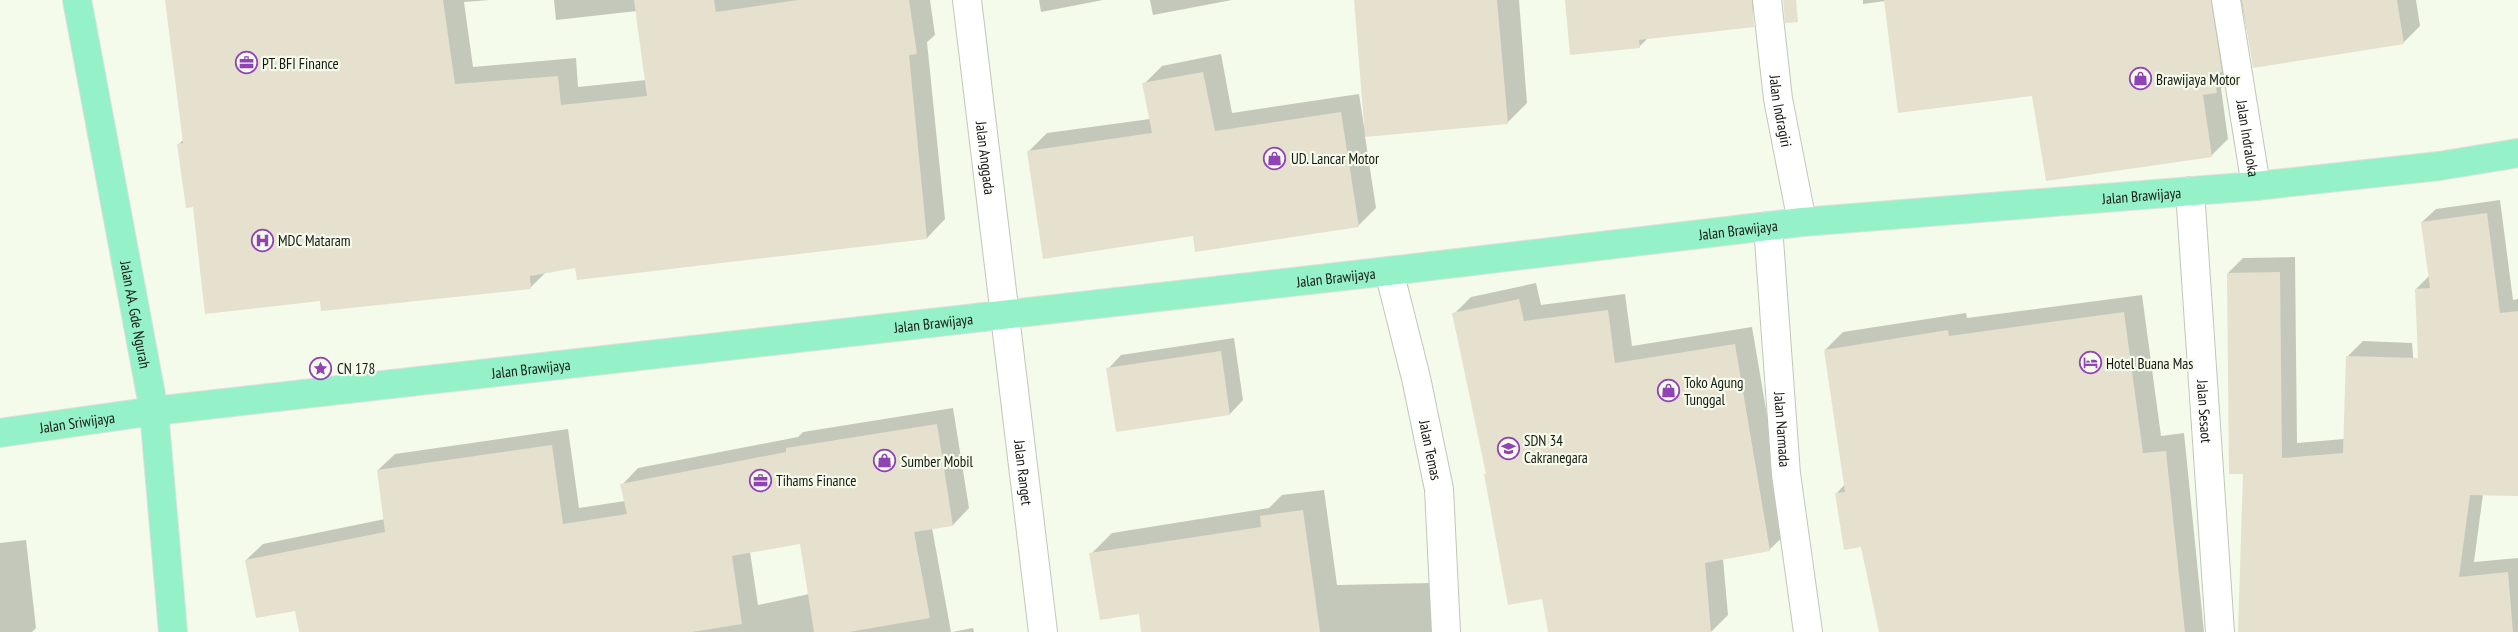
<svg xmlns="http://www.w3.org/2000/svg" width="2518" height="632" font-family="'PT Sans Narrow',sans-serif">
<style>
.shadow{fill:#0003;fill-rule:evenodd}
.building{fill:#e6e0cf}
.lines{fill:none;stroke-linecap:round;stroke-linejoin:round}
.street-casing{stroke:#c0c7b7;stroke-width:30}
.primary-casing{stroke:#dedfde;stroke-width:30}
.street{stroke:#fff;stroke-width:28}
.primary{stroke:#95f1c7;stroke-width:28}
.labels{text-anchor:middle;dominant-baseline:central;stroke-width:4.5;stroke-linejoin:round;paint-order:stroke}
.poi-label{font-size:15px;fill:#161812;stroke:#f4fbea;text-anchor:start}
.street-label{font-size:15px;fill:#161812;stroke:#f4fbea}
</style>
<rect width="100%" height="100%" fill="#f4fbea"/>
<path class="shadow" d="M 166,0 L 490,0 L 464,2 L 473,67 L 576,58 L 578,87 L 646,80 L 637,11 L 556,20 L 554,0 L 930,0 L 935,35 L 927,42 L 945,219 L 927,238 L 576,267 L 546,272 L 531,287 L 321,300 L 194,206 L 179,144 L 184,139 Z
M 1039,0 L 1103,0 L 1041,12 Z
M 1150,0 L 1232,0 L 1153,15 Z
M 1355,0 L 1519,0 L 1527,103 L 1507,123 L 1365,136 L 1376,208 L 1358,226 L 1194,235 L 1029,151 L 1047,133 L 1150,119 L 1144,84 L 1162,66 L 1221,54 L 1232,113 L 1359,94 L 1364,127 L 1366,126 Z
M 1566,0 L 1754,0 L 1756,9 L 1737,28 L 1648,38 L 1639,47 Z
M 1863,0 L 2229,0 L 2233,75 L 2221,88 L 2228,139 L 2212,155 L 2033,94 L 1885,1 L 1863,4 Z
M 2241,0 L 2416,0 L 2420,26 L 2403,43 L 2254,66 Z
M 2500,200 L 2513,300 L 2518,299 L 2518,360 L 2416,289 L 2430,275 L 2422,222 L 2436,209 Z
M 2295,257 L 2297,443 L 2344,439 L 2347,357 L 2363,341 L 2412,343 L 2417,406 L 2518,402 L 2518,495 L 2483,494 L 2474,562 L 2518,558 L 2518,632 L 2240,632 L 2244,473 L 2228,273 L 2243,258 Z
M 1536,283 L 1541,305 L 1625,294 L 1632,346 L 1752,327 L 1787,533 L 1769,550 L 1723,559 L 1728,615 L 1711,632 L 1549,632 L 1543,598 L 1485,475 L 1487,472 L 1454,314 L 1471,297 Z
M 2142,295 L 2161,436 L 2184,433 L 2204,632 L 1881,632 L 1861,546 L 1836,494 L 1845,484 L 1825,350 L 1843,332 L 1966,313 L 1967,318 Z
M 1234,338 L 1243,400 L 1230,414 L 1108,369 L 1121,355 Z
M 953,408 L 969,508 L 953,525 L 932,528 L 951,632 L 300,632 L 296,609 L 246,560 L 263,544 L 385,519 L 378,470 L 395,454 L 568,429 L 579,508 L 625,501 L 622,485 L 638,468 L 798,437 L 803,432 ZM 801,542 L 809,594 L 758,605 L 750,552 Z
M 1324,490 L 1337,585 L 1432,583 L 1433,632 L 1142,632 L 1140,613 L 1091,554 L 1112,533 L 1269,508 L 1282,495 Z
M 26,540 L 36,628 L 32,632 L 0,632 L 0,543 Z
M 973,628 L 974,632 L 952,632 Z"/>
<path class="building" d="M 165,0 L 443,0 L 455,84 L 558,76 L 561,105 L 647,96 L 634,0 L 714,0 L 716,12 L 798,0 L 909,0 L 917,54 L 909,55 L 927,239 L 577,280 L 575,268 L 530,276 L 531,289 L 321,311 L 320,301 L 205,314 L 193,207 L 186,208 L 177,144 L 183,143 Z
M 1354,0 L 1497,0 L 1508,124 L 1365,137 Z
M 1565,0 L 1752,0 L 1754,27 L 1639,40 L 1640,48 L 1570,55 Z
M 1783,0 L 1796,0 L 1798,22 L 1785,23 Z
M 1884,0 L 2211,0 L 2222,72 L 2214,73 L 2217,93 L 2203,95 L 2212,157 L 2046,181 L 2032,96 L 1898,113 Z
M 2242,0 L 2397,0 L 2404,44 L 2253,68 Z
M 1203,72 L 1215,131 L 1341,112 L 1359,227 L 1195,252 L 1193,236 L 1043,259 L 1027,151 L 1152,133 L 1142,83 Z
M 2487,213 L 2500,313 L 2518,311 L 2518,496 L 2470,495 L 2459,577 L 2508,572 L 2513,632 L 2238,632 L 2243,474 L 2229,474 L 2227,273 L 2280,272 L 2282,458 L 2343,453 L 2346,356 L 2418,358 L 2415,289 L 2430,288 L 2421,222 Z
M 1519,299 L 1524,321 L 1608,310 L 1615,363 L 1735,344 L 1770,551 L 1705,563 L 1711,632 L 1548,632 L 1542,599 L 1508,605 L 1484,474 L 1486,474 L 1452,313 Z
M 2124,312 L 2143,453 L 2166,451 L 2185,632 L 1879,632 L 1861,547 L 1844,550 L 1835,493 L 1845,492 L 1824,350 L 1948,330 L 1949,336 Z
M 1221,351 L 1230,415 L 1116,432 L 1106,368 Z
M 937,424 L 953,526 L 914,532 L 930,618 L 849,632 L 814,632 L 800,544 L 732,556 L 742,624 L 692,632 L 299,632 L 295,611 L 256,618 L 245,560 L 385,532 L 377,470 L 552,445 L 563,524 L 627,514 L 620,484 L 786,452 L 786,448 Z
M 1303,510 L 1320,632 L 1141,632 L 1139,614 L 1100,620 L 1089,553 L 1261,527 L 1260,516 Z"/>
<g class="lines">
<defs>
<g id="street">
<path id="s1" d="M 967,0 L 1043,632"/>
<path id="s2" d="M 1767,0 L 1778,99 L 1802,222"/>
<path id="s3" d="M 2226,0 L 2256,186"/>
<path id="s4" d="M 2190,191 L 2220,632"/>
<path id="s5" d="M 1768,226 L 1786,474 L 1808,632"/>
<path id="s6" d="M 1389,271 L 1416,378 L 1439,489 L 1446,632"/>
</g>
<g id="primary">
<path id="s7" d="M 77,0 L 154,411 L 173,632"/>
<path id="s8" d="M 0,433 L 154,411 L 1389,271 L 1802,222 L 2256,186 L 2439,166 L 2518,153"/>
</g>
</defs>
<use href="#street" class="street-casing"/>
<use href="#primary" class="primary-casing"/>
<use href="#street" class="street"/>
<use href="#primary" class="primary"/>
</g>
<defs>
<symbol id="office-ring" viewBox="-11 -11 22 22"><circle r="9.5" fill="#f4fbea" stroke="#8f43b4" stroke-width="1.5"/><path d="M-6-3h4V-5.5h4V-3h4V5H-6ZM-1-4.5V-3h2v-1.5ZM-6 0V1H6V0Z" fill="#8f43b4"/></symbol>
<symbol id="shop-ring" viewBox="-11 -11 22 22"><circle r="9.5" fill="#f4fbea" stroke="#8f43b4" stroke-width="1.5"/><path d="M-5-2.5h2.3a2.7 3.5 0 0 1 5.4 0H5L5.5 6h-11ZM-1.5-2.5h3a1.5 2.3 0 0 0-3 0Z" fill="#8f43b4"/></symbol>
<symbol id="hospital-ring" viewBox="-11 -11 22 22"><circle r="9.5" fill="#f4fbea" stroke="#8f43b4" stroke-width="1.5"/><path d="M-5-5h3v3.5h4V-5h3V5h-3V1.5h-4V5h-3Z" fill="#8f43b4"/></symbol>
<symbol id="hotel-ring" viewBox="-11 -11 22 22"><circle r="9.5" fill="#f4fbea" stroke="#8f43b4" stroke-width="1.5"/><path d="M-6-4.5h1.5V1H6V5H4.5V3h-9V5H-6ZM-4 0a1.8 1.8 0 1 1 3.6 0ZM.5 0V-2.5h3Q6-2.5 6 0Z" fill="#8f43b4"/></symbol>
<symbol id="sight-ring" viewBox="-11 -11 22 22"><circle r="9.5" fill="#f4fbea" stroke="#8f43b4" stroke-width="1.5"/><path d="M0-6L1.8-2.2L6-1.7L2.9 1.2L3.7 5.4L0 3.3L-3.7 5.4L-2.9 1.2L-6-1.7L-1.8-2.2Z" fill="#8f43b4"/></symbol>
<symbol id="school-ring" viewBox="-11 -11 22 22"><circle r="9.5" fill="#f4fbea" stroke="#8f43b4" stroke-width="1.5"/><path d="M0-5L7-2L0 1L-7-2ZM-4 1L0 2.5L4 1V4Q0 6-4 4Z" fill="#8f43b4"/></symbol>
</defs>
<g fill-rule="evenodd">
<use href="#office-ring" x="234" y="50" width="25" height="25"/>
<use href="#shop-ring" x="2128" y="66" width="25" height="25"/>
<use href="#shop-ring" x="1262" y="146" width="25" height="25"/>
<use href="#hospital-ring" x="250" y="228" width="25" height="25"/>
<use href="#hotel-ring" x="2078" y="350" width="25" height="25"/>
<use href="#sight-ring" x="308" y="356" width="25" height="25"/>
<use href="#shop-ring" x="1656" y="378" width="25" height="25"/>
<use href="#school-ring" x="1496" y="436" width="25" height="25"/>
<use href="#shop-ring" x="872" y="448" width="25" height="25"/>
<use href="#office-ring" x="748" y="468" width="25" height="25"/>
</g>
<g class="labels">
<g class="poi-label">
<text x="262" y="63">PT. BFI Finance</text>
<text x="2156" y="79">Brawijaya Motor</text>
<text x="1291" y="158">UD. Lancar Motor</text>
<text x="278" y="240">MDC Mataram</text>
<text x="2106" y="363">Hotel Buana Mas</text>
<text x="337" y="368">CN 178</text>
<text x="1684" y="382">Toko Agung<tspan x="1684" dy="17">Tunggal</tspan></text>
<text x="1524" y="440">SDN 34<tspan x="1524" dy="17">Cakranegara</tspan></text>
<text x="901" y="461">Sumber Mobil</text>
<text x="776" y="480">Tihams Finance</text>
</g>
<g class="street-label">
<text stroke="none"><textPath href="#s2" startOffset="112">Jalan Indragiri</textPath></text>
<text stroke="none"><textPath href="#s3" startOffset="140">Jalan Indraloka</textPath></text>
<text stroke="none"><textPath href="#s1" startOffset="159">Jalan Anggada</textPath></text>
<text stroke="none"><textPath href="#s8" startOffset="2155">Jalan Brawijaya</textPath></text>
<text stroke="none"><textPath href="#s8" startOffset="1750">Jalan Brawijaya</textPath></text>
<text stroke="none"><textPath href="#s8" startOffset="1345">Jalan Brawijaya</textPath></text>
<text stroke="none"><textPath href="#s7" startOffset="320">Jalan AA. Gde Ngurah</textPath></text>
<text stroke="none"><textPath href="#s8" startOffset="940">Jalan Brawijaya</textPath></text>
<text stroke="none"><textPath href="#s8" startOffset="535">Jalan Brawijaya</textPath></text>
<text stroke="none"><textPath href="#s4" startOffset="221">Jalan Sesaot</textPath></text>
<text stroke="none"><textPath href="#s8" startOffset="78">Jalan Sriwijaya</textPath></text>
<text stroke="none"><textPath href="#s5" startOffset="204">Jalan Narmada</textPath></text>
<text stroke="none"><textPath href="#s6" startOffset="184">Jalan Temas</textPath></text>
<text stroke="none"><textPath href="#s1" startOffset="476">Jalan Ranget</textPath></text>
</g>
</g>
</svg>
